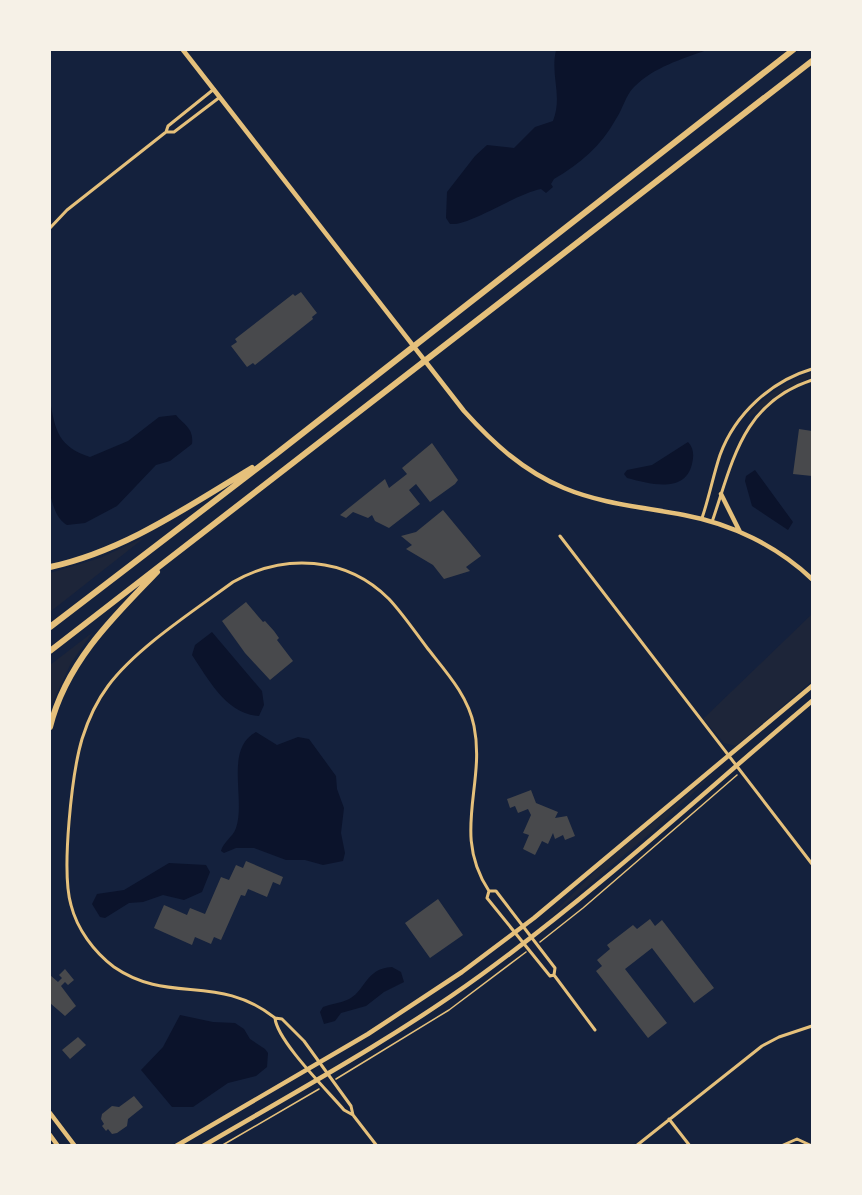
<svg xmlns="http://www.w3.org/2000/svg" width="862" height="1195" font-family="Roboto,sans-serif">
<style>
.green{fill:#1d2539}
.water{fill:#0b132b}
.building{fill:#48494c}
.lines{fill:none;stroke-linecap:round;stroke-linejoin:round}
.path{stroke:#e5c07b;stroke-width:1.5}
.minor{stroke:#e5c07b;stroke-width:3}
.tertiary{stroke:#e5c07b;stroke-width:4.5}
.secondary{stroke:#e5c07b;stroke-width:4.5}
.motorway{stroke:#e5c07b;stroke-width:6}
</style>
<rect width="100%" height="100%" fill="#14213d"/>
<path class="green" d="M 812,372 L 812,377 L 786,389 L 749,418 L 748,414 C 767,394 787,381 812,372 Z
M 143,538 L 139,542 L 50,612 L 50,573 L 100,558 Z
M 812,614 L 812,681 L 736,746 L 724,743 L 703,719 Z
M 93,632 L 71,663 L 50,708 L 50,665 Z
M 721,767 L 655,829 L 540,926 L 605,862 Z"/>
<path class="water" d="M 556,50 L 707,50 C 682,59 654,67 634,87 C 625,96 623,109 616,119 C 601,146 580,164 554,179 L 551,184 L 553,187 L 546,193 L 541,189 C 515,194 470,226 450,224 L 446,218 L 447,192 L 475,156 L 487,145 L 514,148 L 535,127 L 553,121 C 563,95 550,76 556,50 Z
M 50,400 C 55,431 59,447 90,457 L 128,441 L 159,417 L 176,415 C 184,425 194,428 192,444 L 170,461 L 156,465 L 117,506 L 85,523 L 67,525 C 39,509 49,430 50,400 Z
M 688,442 C 694,448 694,456 692,464 C 685,494 650,484 627,478 L 624,474 L 627,470 L 652,465 Z
M 755,470 L 793,522 L 788,530 L 752,506 L 745,481 L 746,476 Z
M 212,632 L 262,691 L 264,705 L 259,716 C 226,714 209,680 192,655 L 195,645 Z
M 256,732 L 277,745 L 298,737 L 309,739 L 336,776 L 337,789 L 344,808 L 341,833 L 345,853 L 343,861 L 323,865 L 305,860 L 286,860 L 254,848 L 236,848 L 224,853 L 221,851 C 223,842 233,837 236,828 C 246,799 224,749 256,732 Z
M 169,863 L 206,865 L 210,872 L 202,892 L 184,900 L 163,895 L 143,902 L 129,903 L 105,918 L 100,917 L 92,904 L 97,894 L 124,890 Z
M 392,967 L 401,972 L 404,982 L 384,992 L 366,1006 L 341,1013 L 335,1021 L 324,1024 L 320,1012 L 323,1007 C 331,1004 340,1003 347,1000 C 365,993 365,968 392,967 Z
M 180,1015 L 213,1022 L 235,1023 L 244,1029 L 250,1039 L 265,1049 L 268,1053 L 267,1067 L 256,1076 L 228,1083 L 193,1107 L 172,1107 L 141,1070 L 163,1047 Z"/>
<path class="building" d="M 301,292 L 317,313 L 312,317 L 313,319 L 255,365 L 253,363 L 247,367 L 231,346 L 237,342 L 235,339 L 293,294 L 295,296 Z
M 799,429 L 812,431 L 812,476 L 793,474 Z
M 432,443 L 458,480 L 455,484 L 430,502 L 416,484 L 409,490 L 420,504 L 389,528 L 375,521 L 372,515 L 368,518 L 353,512 L 346,518 L 340,515 L 385,479 L 389,488 L 407,474 L 402,468 Z
M 443,510 L 481,556 L 466,567 L 470,571 L 444,579 L 433,565 L 406,549 L 412,545 L 401,536 L 416,532 Z
M 246,602 L 263,622 L 265,621 L 274,631 L 279,638 L 277,640 L 293,661 L 270,680 L 245,653 L 222,621 Z
M 531,790 L 536,803 L 558,812 L 555,818 L 567,816 L 575,836 L 565,840 L 563,835 L 555,839 L 553,833 L 548,844 L 542,841 L 535,855 L 523,849 L 529,835 L 523,833 L 531,815 L 528,809 L 518,813 L 515,806 L 510,808 L 507,799 Z
M 246,861 L 283,877 L 280,885 L 273,882 L 267,897 L 248,889 L 245,896 L 241,895 L 221,940 L 214,937 L 211,944 L 195,937 L 192,945 L 154,928 L 164,905 L 187,915 L 190,908 L 205,914 L 221,877 L 229,880 L 236,865 L 243,868 Z
M 438,899 L 463,935 L 430,958 L 405,923 Z
M 650,919 L 655,926 L 662,920 L 714,988 L 694,1003 L 652,948 L 625,969 L 667,1023 L 648,1038 L 596,971 L 602,966 L 597,960 L 610,949 L 607,945 L 633,925 L 637,929 Z
M 65,969 L 74,980 L 68,985 L 65,982 L 61,986 L 76,1006 L 65,1016 L 50,1003 L 50,975 L 58,982 L 62,978 L 59,975 Z
M 78,1037 L 86,1045 L 70,1059 L 62,1050 Z
M 134,1096 L 143,1107 L 128,1119 L 127,1126 L 117,1133 L 112,1134 L 108,1129 L 106,1131 L 102,1126 L 104,1124 L 101,1119 L 102,1114 L 112,1106 L 119,1107 Z"/>
<g class="lines">
<path class="path" d="M 540,942 L 583,908 L 737,775
M 336,1079 L 449,1010 L 526,952
M 221,1146 L 319,1089"/>
<path class="minor" d="M 166,132 L 174,132 L 220,97
M 50,228 L 67,210 L 166,132 L 168,126 L 214,89
M 702,518 C 709,498 713,476 720,455 C 735,414 771,381 812,369
M 712,522 C 733,461 742,403 812,380
M 560,536 L 812,864
M 489,891 L 487,898 L 550,976 L 554,975 L 595,1030
M 275,1018 C 277,1041 328,1091 344,1110 L 353,1115 L 377,1146
M 353,1115 L 351,1106 L 304,1041 L 282,1019 L 275,1018 C 219,973 169,1005 114,967 C 94,952 77,929 71,905 C 61,871 72,773 82,739 C 88,720 96,702 108,686 C 136,648 195,610 233,582 C 284,553 346,556 389,599 C 403,614 415,632 428,649 C 447,673 468,696 474,726 C 486,785 451,834 489,891 L 496,891 L 555,968 L 554,975
M 669,1119 L 690,1146
M 636,1146 L 762,1046 L 779,1037 L 812,1026
M 781,1146 L 797,1139 L 812,1146"/>
<path class="tertiary" d="M 50,1113 L 75,1146
M 50,1135 L 58,1146
M 176,1146 L 368,1034 L 462,972 L 534,918 L 812,686
M 203,1146 C 297,1091 393,1039 481,975 C 597,891 703,793 812,701"/>
<path class="secondary" d="M 183,50 L 464,411 C 493,443 523,471 564,488 C 602,504 643,507 684,515 C 732,524 777,546 812,579
M 721,494 L 740,532"/>
<path class="motorway" d="M 50,567 C 124,551 187,507 252,468
M 50,627 L 276,454 L 793,50
M 50,651 L 812,61
M 50,727 C 66,663 112,618 157,572"/>
</g>
<rect width="862" height="1195" fill="none" stroke="#f6f1e7" stroke-width="102"/>
</svg>
